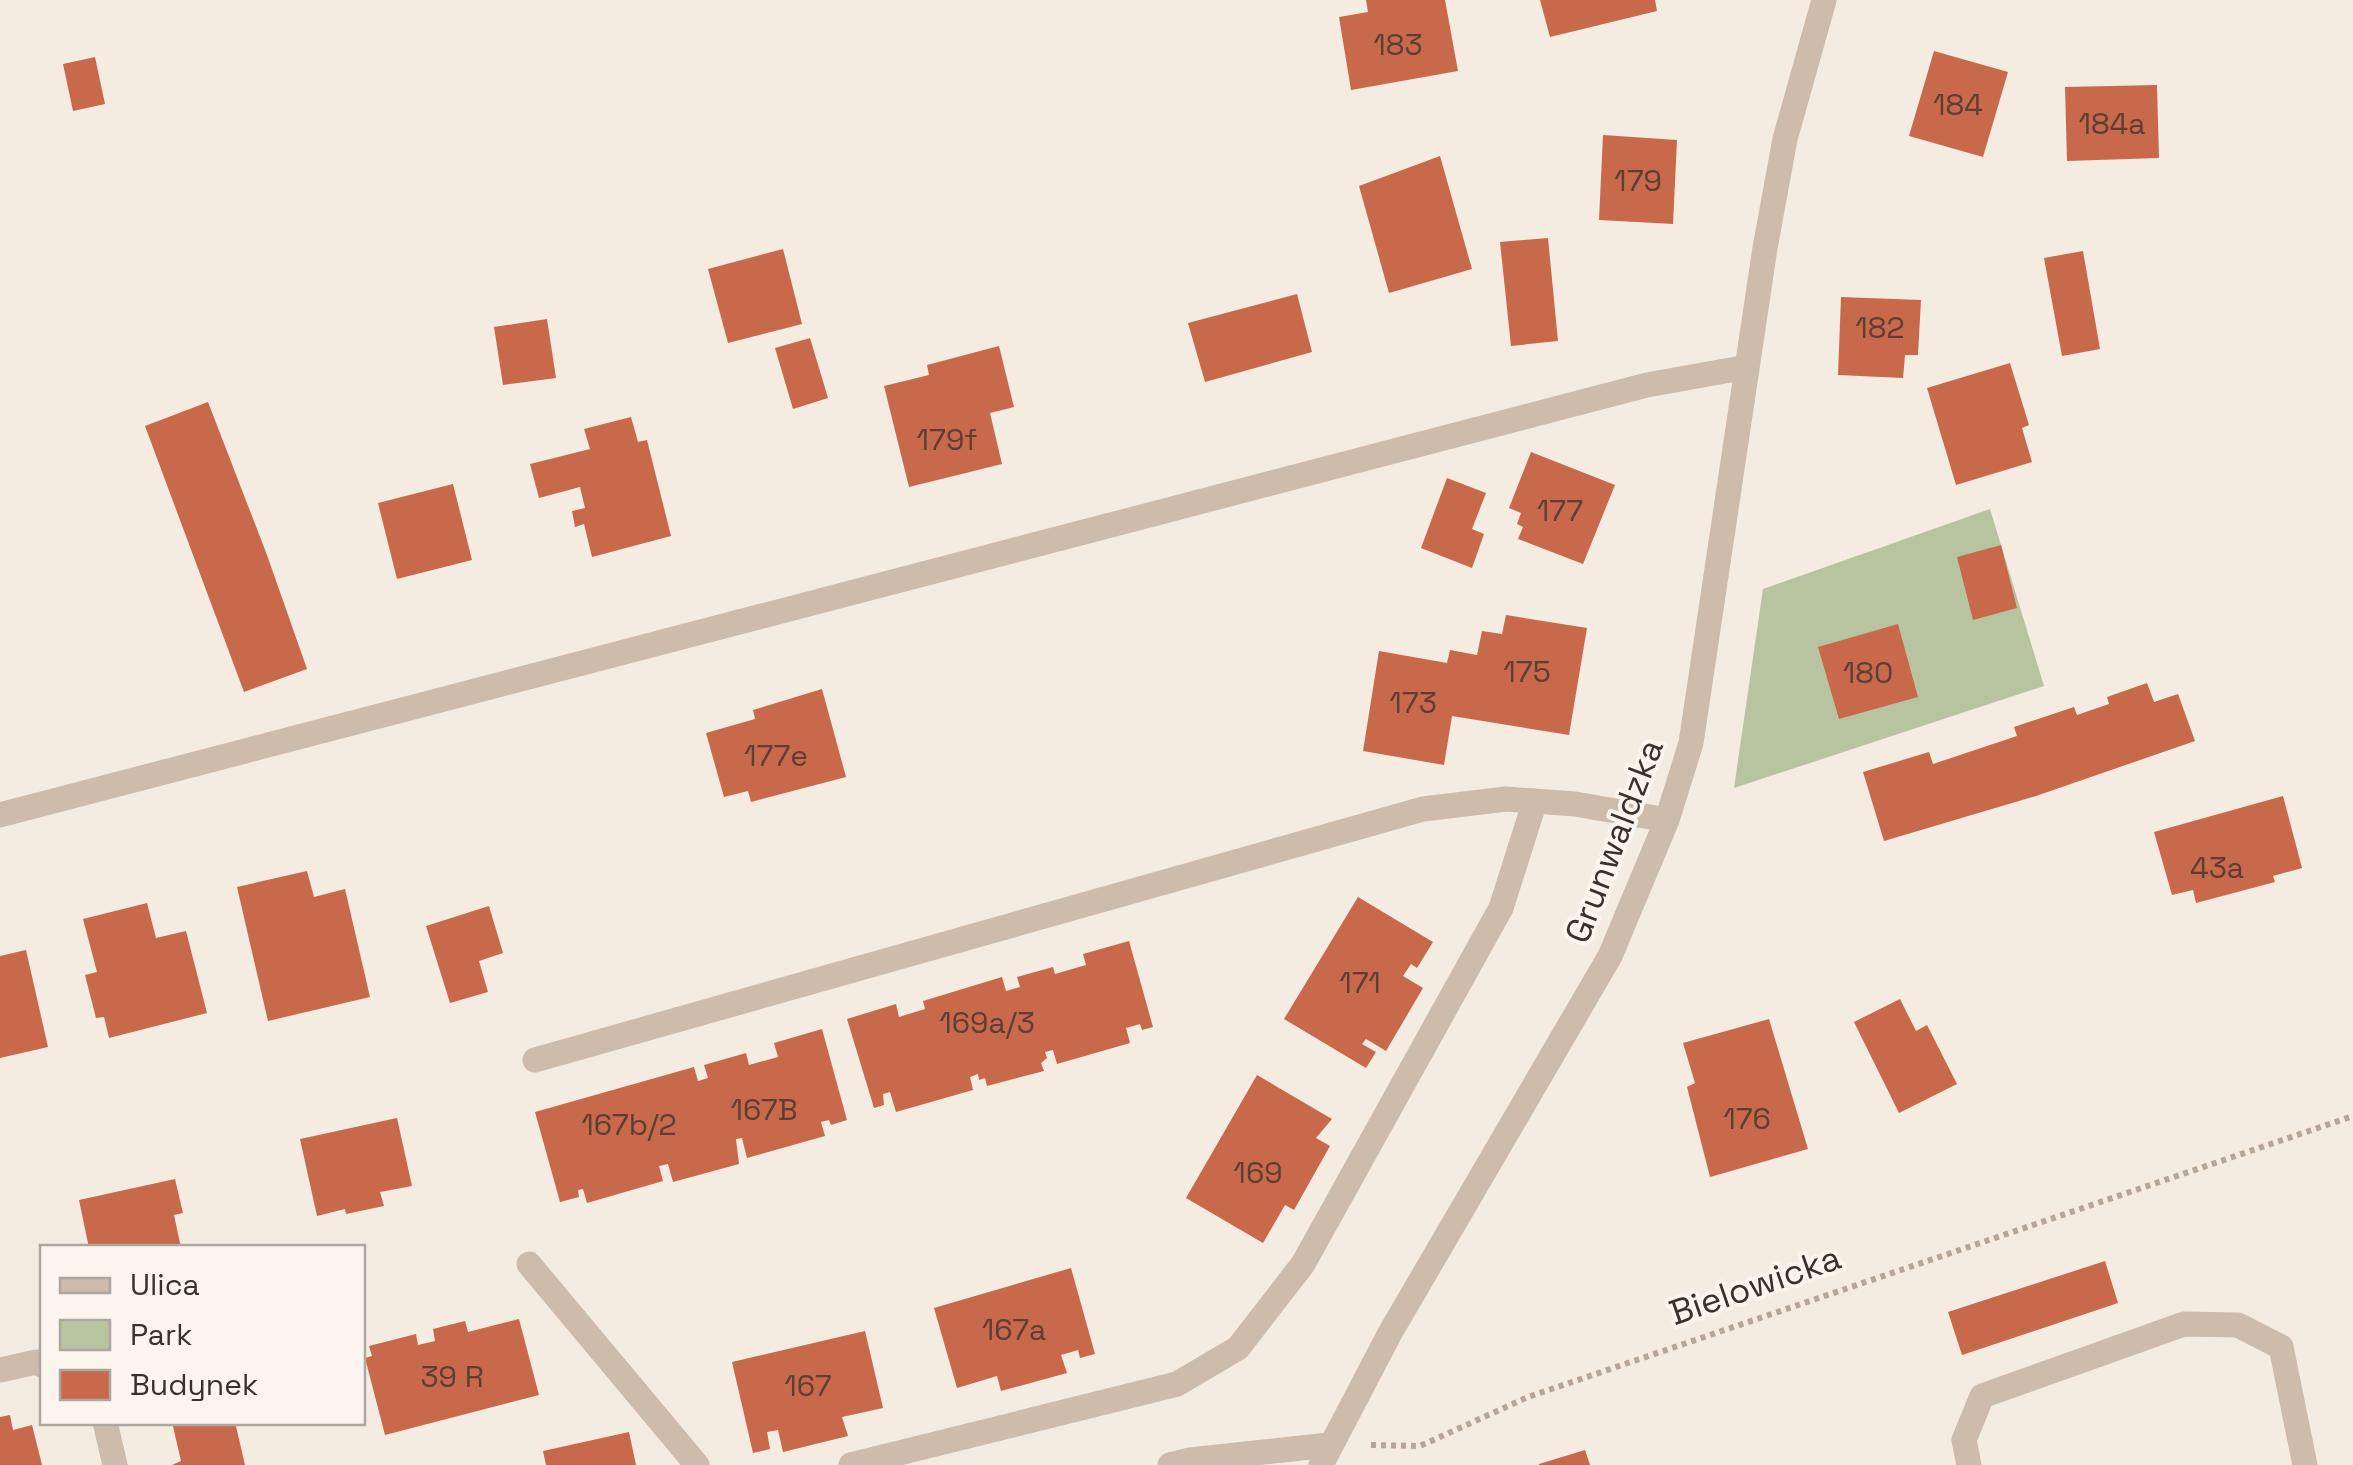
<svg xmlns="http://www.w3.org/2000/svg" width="2353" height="1465" font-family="'Space Grotesk',sans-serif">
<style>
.green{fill:#b8c4a0}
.building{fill:#c8694b}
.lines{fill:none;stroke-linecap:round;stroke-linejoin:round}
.path{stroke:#b9a596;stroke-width:6;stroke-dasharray:5 5;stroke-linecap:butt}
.minor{stroke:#cdbbac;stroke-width:25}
.labels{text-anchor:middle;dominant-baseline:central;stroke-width:8;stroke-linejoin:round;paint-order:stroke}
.number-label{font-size:30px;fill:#5e3e33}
.street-label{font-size:35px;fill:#3b302b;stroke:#fbf5ee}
</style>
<rect width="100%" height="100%" fill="#f4ebe1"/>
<path class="green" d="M 1990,509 L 2044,686 L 1734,788 L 1763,589 Z"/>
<path class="building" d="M 1366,0 L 1445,0 L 1458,71 L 1351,90 L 1339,17 L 1368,12 Z
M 1540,0 L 1655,0 L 1657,11 L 1550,37 Z
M 1934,51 L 2008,72 L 1983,157 L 1909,136 Z
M 95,57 L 105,104 L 73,111 L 63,64 Z
M 2157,85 L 2159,158 L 2067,161 L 2065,87 Z
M 1603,135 L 1677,140 L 1673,224 L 1599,220 Z
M 1440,156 L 1472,269 L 1389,293 L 1359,186 Z
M 1548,238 L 1558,341 L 1511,346 L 1500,242 Z
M 783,249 L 802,324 L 728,343 L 708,269 Z
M 2083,251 L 2100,349 L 2062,356 L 2044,258 Z
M 1297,294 L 1312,352 L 1205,382 L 1188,323 Z
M 1841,297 L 1921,300 L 1918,355 L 1905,355 L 1903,378 L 1838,375 Z
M 547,319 L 556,378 L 503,385 L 494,327 Z
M 810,338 L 828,398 L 793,409 L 775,348 Z
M 999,346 L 1014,407 L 990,413 L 1002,464 L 909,487 L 884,386 L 929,375 L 927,365 Z
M 2010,363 L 2029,425 L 2022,428 L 2032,462 L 1956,485 L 1927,388 Z
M 208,402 L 267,555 L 307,669 L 244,692 L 145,426 Z
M 631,417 L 638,442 L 647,440 L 671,536 L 592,557 L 584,524 L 575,527 L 572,511 L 585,508 L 580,487 L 539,498 L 530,464 L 590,449 L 584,429 Z
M 1531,452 L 1615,485 L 1583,564 L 1518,539 L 1523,527 L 1517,524 L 1521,513 L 1509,508 Z
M 1447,478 L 1486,493 L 1472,529 L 1484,534 L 1472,568 L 1421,548 Z
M 453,484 L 472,560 L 397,579 L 378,503 Z
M 2001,545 L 2017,608 L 1973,620 L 1957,557 Z
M 1506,615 L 1587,628 L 1569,735 L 1452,716 L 1444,765 L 1363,751 L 1379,651 L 1447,663 L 1450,650 L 1477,655 L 1482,631 L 1502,634 Z
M 1898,624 L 1918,697 L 1839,719 L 1818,647 Z
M 2147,683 L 2154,702 L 2178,694 L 2195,741 L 2036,796 L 1884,841 L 1863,772 L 1929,752 L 1933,764 L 2017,736 L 2014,727 L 2074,707 L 2077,715 L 2109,704 L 2107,697 Z
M 822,689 L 846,777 L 751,802 L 748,791 L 724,797 L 706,733 L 755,719 L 753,710 Z
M 2283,796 L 2302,868 L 2273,876 L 2275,882 L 2196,903 L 2193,890 L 2172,895 L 2154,832 Z
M 307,871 L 314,897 L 345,889 L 370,997 L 268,1021 L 237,887 Z
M 1358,897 L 1433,942 L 1417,968 L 1411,964 L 1403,976 L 1423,988 L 1386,1051 L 1366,1039 L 1362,1044 L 1376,1052 L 1366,1068 L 1284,1019 Z
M 147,903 L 156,938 L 186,931 L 207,1013 L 109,1038 L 104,1017 L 96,1018 L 85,975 L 97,972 L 83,919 Z
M 489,906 L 503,953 L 479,961 L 488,992 L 450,1003 L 426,926 Z
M 1129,941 L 1153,1027 L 1142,1030 L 1140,1024 L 1126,1028 L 1130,1043 L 1057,1064 L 1053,1050 L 1045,1052 L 1047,1058 L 1041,1063 L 1044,1071 L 987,1086 L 985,1078 L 979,1080 L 978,1074 L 970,1077 L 973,1090 L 896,1112 L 890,1092 L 883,1094 L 884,1105 L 874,1108 L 847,1019 L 896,1004 L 899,1017 L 925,1009 L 923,1001 L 1002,977 L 1006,991 L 1020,987 L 1017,977 L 1053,967 L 1055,974 L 1086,965 L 1083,954 Z
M 26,950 L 48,1047 L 0,1058 L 0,956 Z
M 1900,999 L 1916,1031 L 1927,1025 L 1957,1084 L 1899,1113 L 1854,1022 Z
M 1769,1019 L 1808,1149 L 1710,1177 L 1687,1087 L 1695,1083 L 1683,1043 Z
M 822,1029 L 847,1120 L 831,1125 L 829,1120 L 821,1122 L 825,1136 L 747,1158 L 742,1138 L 736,1139 L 739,1164 L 673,1182 L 668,1164 L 659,1166 L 663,1181 L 587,1203 L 583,1189 L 578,1190 L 579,1197 L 560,1202 L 535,1112 L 694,1067 L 698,1081 L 708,1078 L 704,1065 L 746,1053 L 749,1065 L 778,1057 L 774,1043 Z
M 1257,1075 L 1332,1119 L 1316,1138 L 1330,1146 L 1294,1210 L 1285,1205 L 1263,1243 L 1186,1198 Z
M 397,1118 L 412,1186 L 380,1192 L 384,1206 L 346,1214 L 345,1209 L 317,1216 L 300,1139 Z
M 175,1179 L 183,1213 L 174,1215 L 181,1248 L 89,1248 L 79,1200 Z
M 2105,1261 L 2118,1303 L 1962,1355 L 1948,1312 Z
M 1071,1268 L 1095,1354 L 1080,1358 L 1078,1350 L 1061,1355 L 1067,1373 L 1001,1391 L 997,1376 L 957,1388 L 934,1308 Z
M 519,1319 L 539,1395 L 385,1435 L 365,1358 L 372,1356 L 369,1346 L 416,1334 L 418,1345 L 435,1341 L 433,1329 L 465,1321 L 468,1332 Z
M 865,1331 L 883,1408 L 842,1417 L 848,1436 L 783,1452 L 778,1430 L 767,1432 L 770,1449 L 753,1453 L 732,1362 Z
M 10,1415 L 13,1430 L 32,1425 L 42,1465 L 0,1465 L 0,1417 Z
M 172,1422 L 235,1422 L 245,1465 L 172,1465 L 181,1461 Z
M 629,1432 L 636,1465 L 546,1465 L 543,1451 Z
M 1585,1450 L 1590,1465 L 1539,1465 L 1539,1464 Z"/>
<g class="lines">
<path class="path" d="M 1371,1445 L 1420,1446 L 1528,1397 L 2353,1116"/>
<path class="minor" d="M 0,815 L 1647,385 L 1747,367
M 535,1060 L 1423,809 L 1506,799 L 1575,804 L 1667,820
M 529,1264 L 697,1465
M 0,1370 L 36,1362 L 42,1365
M 105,1422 L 115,1465
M 851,1465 L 1177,1384 L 1238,1348 L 1303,1264 L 1501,908 L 1535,801
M 1170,1465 L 1190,1460 L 1329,1445
M 1321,1465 L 1390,1333 L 1610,956 L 1667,820 L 1691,743 L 1765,248 L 1785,139 L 1824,0
M 1969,1465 L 1964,1440 L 1982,1396 L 2184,1324 L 2238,1325 L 2281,1347 L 2305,1465"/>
</g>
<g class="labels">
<g class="number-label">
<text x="1398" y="44">183</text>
<text x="1958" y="104">184</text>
<text x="2112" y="123">184a</text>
<text x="1638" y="180">179</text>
<text x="1880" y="327">182</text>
<text x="947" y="439">179f</text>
<text x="1560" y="510">177</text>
<text x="1527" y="671">175</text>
<text x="1868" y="672">180</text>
<text x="1413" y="702">173</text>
<text x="776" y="755">177e</text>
<text x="2217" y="867">43a</text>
<text x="1360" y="982">171</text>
<text x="987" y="1022">169a/3</text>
<text x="764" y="1109">167B</text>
<text x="1747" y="1118">176</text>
<text x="629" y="1124">167b/2</text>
<text x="1258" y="1172">169</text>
<text x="1014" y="1329">167a</text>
<text x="452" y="1376">39 R</text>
<text x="808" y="1385">167</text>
</g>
<g class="street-label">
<text transform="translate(1614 841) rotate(-69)">Grunwaldzka</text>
<text transform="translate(1755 1285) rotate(-19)">Bielowicka</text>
</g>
</g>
<rect x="40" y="1245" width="325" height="180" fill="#fbf5ee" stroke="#aea6a0" stroke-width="2.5"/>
<rect x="60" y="1278" width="50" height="15" fill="#cdbbac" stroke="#aea6a0" stroke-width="2.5"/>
<text x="130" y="1295" font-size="30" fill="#3b302b">Ulica</text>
<rect x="60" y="1320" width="50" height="30" fill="#b8c4a0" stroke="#aea6a0" stroke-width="2.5"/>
<text x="130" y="1345" font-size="30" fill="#3b302b">Park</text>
<rect x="60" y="1370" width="50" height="30" fill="#c8694b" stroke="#aea6a0" stroke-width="2.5"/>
<text x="130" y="1395" font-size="30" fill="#3b302b">Budynek</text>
</svg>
